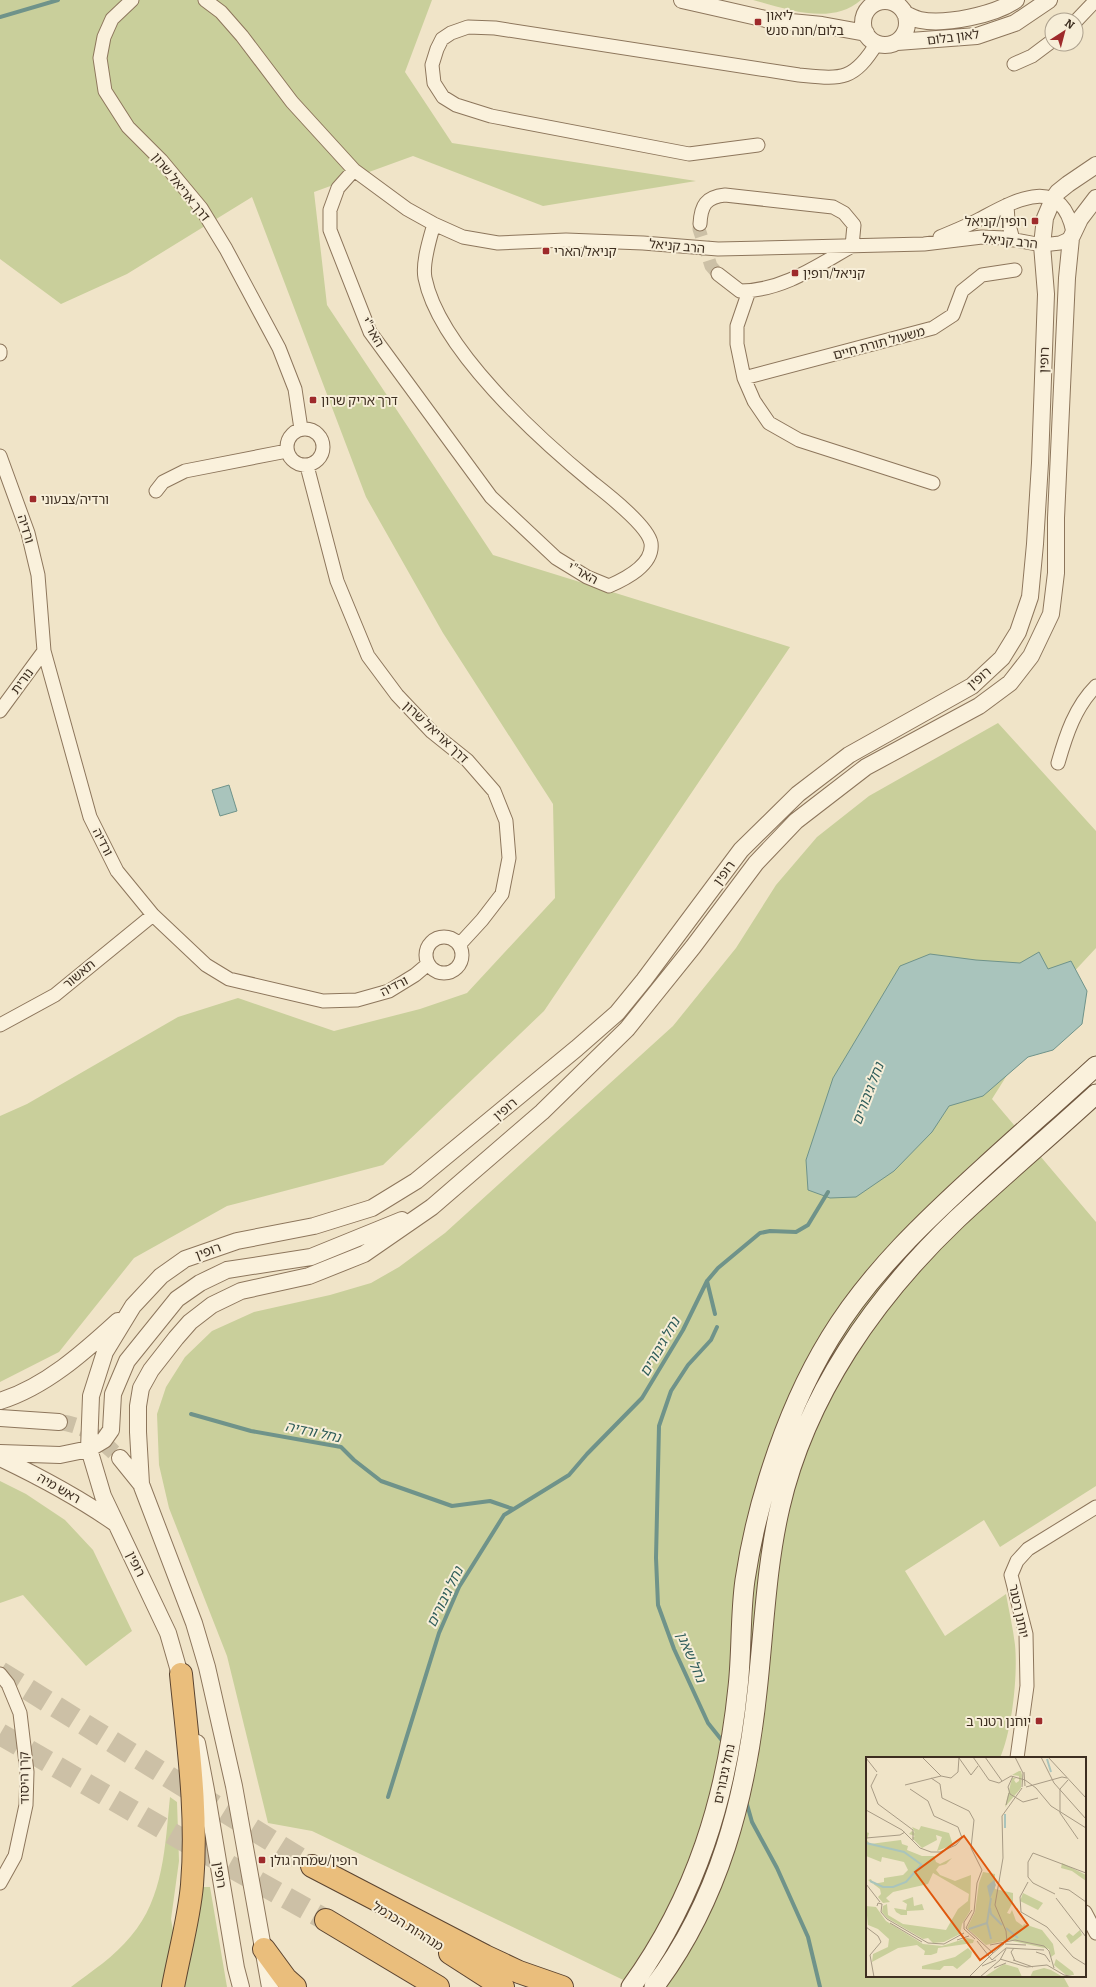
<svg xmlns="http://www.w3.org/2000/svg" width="1096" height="1987" font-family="Bitter,'Noto Sans Hebrew',serif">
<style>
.green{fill:#c9cf9b}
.water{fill:#a9c4bc;stroke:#6f938a}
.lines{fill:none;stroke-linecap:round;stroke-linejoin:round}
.stream{stroke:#6f938a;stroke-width:4}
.minor-tunnel{stroke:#ccc0a6;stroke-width:13;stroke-dasharray:13 6;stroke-linecap:butt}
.tertiary-tunnel{stroke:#ccc0a6;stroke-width:16;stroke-dasharray:16 8;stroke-linecap:butt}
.trunk-tunnel{stroke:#ccc0a6;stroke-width:22;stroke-dasharray:22 11;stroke-linecap:butt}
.minor-casing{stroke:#8d765c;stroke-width:15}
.tertiary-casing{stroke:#8d765c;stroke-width:18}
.secondary-casing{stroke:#6f573f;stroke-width:21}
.trunk-casing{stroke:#5b4430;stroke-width:24}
.minor{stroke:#faf1dc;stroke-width:13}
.tertiary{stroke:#faf1dc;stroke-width:16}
.secondary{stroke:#faf1dc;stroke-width:19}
.trunk{stroke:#eabe7c;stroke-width:22}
.poi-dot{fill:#9e2a2b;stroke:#f7eed8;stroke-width:1.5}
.labels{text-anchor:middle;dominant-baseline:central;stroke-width:4;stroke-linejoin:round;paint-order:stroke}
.poi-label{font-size:13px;fill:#3d2e20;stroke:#f7eed8;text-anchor:start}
.street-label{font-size:13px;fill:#3d2e20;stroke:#f7eed8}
.water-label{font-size:14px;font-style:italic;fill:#2f5d5a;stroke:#f7eed8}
.inset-river{fill:none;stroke:#a9c4bc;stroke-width:2}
.inset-road{fill:none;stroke:#a89b85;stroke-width:1}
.view{fill:#df570d;fill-opacity:0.15;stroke:#df570d;stroke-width:2}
.inset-edge{fill:none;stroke:#3d2e20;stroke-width:2}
</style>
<rect width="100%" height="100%" fill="#f0e4c8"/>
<path class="green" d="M 0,0 L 432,0 L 405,72 L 452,143 L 696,181 L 543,206 L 413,156 L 314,192 L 327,305 L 493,555 L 790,647 L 544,1011 L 383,1165 L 227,1206 L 134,1258 L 59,1352 L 0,1382 L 0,1116 L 27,1104 L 178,1017 L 238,998 L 334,1031 L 420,1009 L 467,993 L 555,898 L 553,804 L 443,633 L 366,497 L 252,197 L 127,274 L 61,304 L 0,259 Z
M 753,0 L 861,0 C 831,26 787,9 753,0 Z
M 998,723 L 1096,831 L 1096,948 L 1069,977 L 992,1099 L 1096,1222 L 1096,1486 L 1000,1547 L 984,1520 L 905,1571 L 945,1636 L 1006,1594 C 1009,1611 1013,1628 1015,1645 C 1018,1675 1012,1731 1000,1758 L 867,1758 L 867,1976 L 1063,1976 L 1069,1987 L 638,1987 L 312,1831 L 268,1823 L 227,1656 L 169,1508 L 159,1465 L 157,1414 L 166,1387 L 185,1357 L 212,1331 L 254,1312 L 330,1295 L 371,1283 L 399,1267 L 445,1233 L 673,1026 L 736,948 L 776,885 L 817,837 L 869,796 Z
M 0,1481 L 26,1494 L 65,1520 L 93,1550 L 132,1631 L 86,1666 L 23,1595 L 0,1603 Z
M 170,1797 L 177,1802 L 179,1861 L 171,1919 L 174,1936 L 165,1987 L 71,1987 C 92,1971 114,1957 131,1936 C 164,1898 165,1845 170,1797 Z
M 200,1887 L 210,1887 L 227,1987 L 181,1987 Z"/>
<path class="water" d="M 229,785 L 237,811 L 220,816 L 212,790 Z
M 1039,952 L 1048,969 L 1071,961 L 1087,991 L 1082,1024 L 1053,1050 L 1028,1057 L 983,1096 L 949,1106 L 932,1132 L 894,1171 L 856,1197 L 830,1198 L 808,1190 L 806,1160 L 833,1078 L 900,966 L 930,954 L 976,960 L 1020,963 Z"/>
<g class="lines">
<path class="stream" d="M 0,17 L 58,0
M 707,1281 L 715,1314
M 717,1327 L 711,1340 L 688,1365 L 671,1391 L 659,1426 L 656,1558 L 658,1605 L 674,1649 L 708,1723 L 724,1743
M 191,1414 L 251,1431 L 341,1447 L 354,1460 L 381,1481 L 452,1506 L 490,1501 L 513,1509
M 388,1797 L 439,1633 L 459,1587 L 504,1515 L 569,1475 L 587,1454 L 642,1398 L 683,1330 L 707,1281 L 718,1268 L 760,1233 L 770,1231 L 796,1232 L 808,1225 L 828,1192
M 746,1801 L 752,1822 L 777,1868 L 808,1937 L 820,1987"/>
<path class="minor-tunnel" d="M 700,224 L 699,229 L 711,266 L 718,274"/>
<path class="tertiary-tunnel" d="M 59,1422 C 89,1426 99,1439 120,1458"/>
<path class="trunk-tunnel" d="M 0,1672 L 312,1866
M 0,1734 L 181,1839 L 326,1920"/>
<defs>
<path id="minor" d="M 132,0 L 112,19 L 104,37 L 100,58 L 105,91 L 128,127 L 161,160 L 201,208 L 226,249 L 279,348 L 295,389 L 301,429
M 205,0 L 221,12 L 242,36 L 292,102 L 354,170 L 407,209 L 434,224 L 463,237 L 498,243 L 566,240 L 643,243 L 718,249 L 924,244 L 982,237 L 1005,238 L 1042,245 L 1060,243 L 1071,238
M 898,0 L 898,6
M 882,2 L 883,0
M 1076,21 L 1096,0
M 1014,64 L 1032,56 L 1052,41
M 758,145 L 689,154 L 491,116 L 456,105 L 443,97 L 434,83 L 432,65 L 437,49 L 442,39 L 451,33 L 468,27 L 495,28 L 799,75 C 841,79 853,82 877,43
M 354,170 L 338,188 L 330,210 L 330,230 L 370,332 L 491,497 L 556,558 L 587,577 L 609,586 C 625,579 654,565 651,543 C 648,526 607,494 593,483 C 538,438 439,348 425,278 C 422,263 430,238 434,224
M 1007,205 L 1008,221 L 1013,240
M 700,224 C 701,205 706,197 725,195 L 833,207 L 844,213 L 854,225 L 852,246 C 817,266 782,291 740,291 L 718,274
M 940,237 C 954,231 967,226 980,219 C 1014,201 1061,173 1073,232
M 749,291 L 737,326 L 737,344 L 744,378 L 754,401 L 769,423 L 799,440 L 933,483
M 0,351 L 0,354
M 744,378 L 933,328 L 953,315 L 962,291 L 982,275 L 1015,270
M287 447a18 18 0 1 1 36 0a18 18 0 1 1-36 0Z
M 0,456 L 28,533 L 38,575 L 44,651 L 90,817 L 117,871 L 153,915 L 206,965 L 229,979 L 323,1001 L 357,1000 L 389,991 L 415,975 L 428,964
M 307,466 L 337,581 L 368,656 L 397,695 L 432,732 L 467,760 L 494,791 L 506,821 L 509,858 L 502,894 L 482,920 L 459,945
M 156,491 L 163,482 L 185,471 L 287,451
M 0,711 L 44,651
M 1058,763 C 1066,735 1075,707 1096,686
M426 955a18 18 0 1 1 36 0a18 18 0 1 1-36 0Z
M 0,1025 L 55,995 L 153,915
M 0,1674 L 8,1684 L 20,1713 L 27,1772 L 26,1805 L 15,1856 L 0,1883
M 1017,1758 L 1027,1686 L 1026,1634 L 1011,1575 L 1017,1561 L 1028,1549 L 1096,1507
M 1085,1912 L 1096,1933"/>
<path id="tertiary" d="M 682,0 L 770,20 L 822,25 L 866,33
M863 23a22 22 0 1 1 44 0a22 22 0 1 1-44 0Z
M 905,14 C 910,16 915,19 920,20 C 945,25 995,15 1016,0
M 897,42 L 977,36 L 1015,23 L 1049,0
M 0,1401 C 45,1387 83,1353 118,1321
M 0,1418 L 59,1422
M 0,1453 L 60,1455 L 89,1449 L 104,1440 L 111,1430 L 113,1394 L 127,1361 L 177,1299 L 200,1283 L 227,1270 L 311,1257 L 402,1220
M 0,1458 C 40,1477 79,1498 115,1523
M 120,1458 L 141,1484
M 183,1685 L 168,1633 L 103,1496 L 89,1449 L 91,1396 L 105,1352 L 133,1306 L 161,1276 L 185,1259 L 237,1241 L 314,1226 L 372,1208 L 416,1181 L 577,1048 L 617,1013 L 644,980 L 741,850 L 798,794 L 849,755 L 972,686 L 1002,658 L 1018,632 L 1030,597 L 1035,544 L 1040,463 L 1046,294 L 1042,245 L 1045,218 L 1053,199 L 1058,192 L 1068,184 L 1096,165
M 197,1743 L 206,1790 L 236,1968 L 241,1987
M 270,1987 L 234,1786 L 207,1667 L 194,1623 L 141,1484 L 138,1432 L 138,1406 L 141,1388 L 151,1370 L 176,1338 L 190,1322 L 212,1305 L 241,1291 L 309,1276 L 364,1254 L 432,1207 L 542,1112 L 627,1029 L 693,947 L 756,863 L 796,821 L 866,767 L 979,706 L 1010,683 L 1031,656 L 1051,614 L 1056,573 L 1056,518 L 1067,278 L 1071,238 L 1080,219 L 1096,198"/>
<path id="secondary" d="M 631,1987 C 696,1897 727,1797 738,1687 C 742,1652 740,1615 745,1580 C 750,1547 758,1512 768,1480 C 783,1431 803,1382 830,1338 C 870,1272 928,1218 984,1167 C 1021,1133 1059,1100 1096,1066
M 654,1987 C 719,1901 746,1797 757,1692 C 764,1630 766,1567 780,1507 C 806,1395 875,1297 957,1219 C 1002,1177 1050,1136 1096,1094"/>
<path id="trunk" d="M 312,1866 L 485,1956 L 519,1972 L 562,1987
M 326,1920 L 438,1987
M 264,1949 L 286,1979 L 295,1987
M 450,1953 L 503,1987
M 173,1987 C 179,1954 189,1919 192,1885 C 198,1814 188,1745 181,1674"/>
</defs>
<use href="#minor" class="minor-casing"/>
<use href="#tertiary" class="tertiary-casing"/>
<use href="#secondary" class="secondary-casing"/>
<use href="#trunk" class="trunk-casing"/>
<use href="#minor" class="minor"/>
<use href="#tertiary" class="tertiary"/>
<use href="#secondary" class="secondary"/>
<use href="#trunk" class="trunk"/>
</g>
<g class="poi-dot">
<rect x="754" y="18" width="8" height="8" rx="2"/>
<rect x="1031" y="217" width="8" height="8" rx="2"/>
<rect x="542" y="247" width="8" height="8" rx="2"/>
<rect x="791" y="269" width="8" height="8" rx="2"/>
<rect x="309" y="396" width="8" height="8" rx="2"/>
<rect x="29" y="495" width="8" height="8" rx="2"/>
<rect x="1035" y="1717" width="8" height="8" rx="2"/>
<rect x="258" y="1856" width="8" height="8" rx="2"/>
</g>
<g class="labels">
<g class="poi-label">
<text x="766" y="15">ליאון<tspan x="766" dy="15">בלום/חנה סנש</tspan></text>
<text x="1027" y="221" text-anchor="end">רופין/קניאל</text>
<text x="554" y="251">קניאל/הארי</text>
<text x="803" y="273">קניאל/רופין</text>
<text x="321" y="400">דרך אריק שרון</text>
<text x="41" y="499">ורדיה/צבעוני</text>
<text x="1031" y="1721" text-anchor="end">יוחנן רטנר ב</text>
<text x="270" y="1860">רופין/שמחה גולן</text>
</g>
<g class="street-label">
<text transform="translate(953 37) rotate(-7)">לאון בלום</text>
<text transform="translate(181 187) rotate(51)">דרך אריאל שרון</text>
<text transform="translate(1010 241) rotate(6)">הרב קניאל</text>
<text transform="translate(677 246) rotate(5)">הרב קניאל</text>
<text transform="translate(373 332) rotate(60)">האר"י</text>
<text transform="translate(879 343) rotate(-15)">משעול תורת חיים</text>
<text transform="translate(1044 360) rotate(-88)">רופין</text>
<text transform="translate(26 529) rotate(73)">ורדיה</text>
<text transform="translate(583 573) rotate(28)">האר"י</text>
<text transform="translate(979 678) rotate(-40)">רופין</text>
<text transform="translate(22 681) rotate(-53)">נורית</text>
<text transform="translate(436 732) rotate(43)">דרך אריאל שרון</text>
<text transform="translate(103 842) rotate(63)">ורדיה</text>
<text transform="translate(724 873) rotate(-53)">רופין</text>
<text transform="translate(79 974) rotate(-40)">תאשור</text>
<text transform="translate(394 986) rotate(-27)">ורדיה</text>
<text transform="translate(505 1109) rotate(-40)">רופין</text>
<text transform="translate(208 1251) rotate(-20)">רופין</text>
<text transform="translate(59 1488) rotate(30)">ראש מיה</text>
<text transform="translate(136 1564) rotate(64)">רופין</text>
<text transform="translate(1019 1611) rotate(78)">יוחנן רטנר</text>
<text transform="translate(724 1774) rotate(-78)">נחל גיבורים</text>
<text transform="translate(24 1778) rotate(-91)">קרן היסוד</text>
<text transform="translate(220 1875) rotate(81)">רופין</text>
<text transform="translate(408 1926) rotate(32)">מנהרות הכרמל</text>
</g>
<g class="water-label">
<text transform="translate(868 1094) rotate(-69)">נחל גיבורים</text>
<text transform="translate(660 1347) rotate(-60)">נחל גיבורים</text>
<text transform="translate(313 1432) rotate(12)">נחל ורדיה</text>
<text transform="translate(445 1597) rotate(-64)">נחל גיבורים</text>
<text transform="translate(691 1657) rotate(67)">נחל שאנן</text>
</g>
</g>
<g transform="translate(866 1757)">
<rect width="220" height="220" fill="#f0e4c8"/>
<path d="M 153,14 L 155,14 L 156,18 L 155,31 L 139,50 L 146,21 L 150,21 L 148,23 L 150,26 L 153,24 L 153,19 L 146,18 ZM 55,69 L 83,76 L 87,88 L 71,94 L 76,80 L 70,78 L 71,83 L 56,91 L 46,81 L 49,79 L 43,77 L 46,74 L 49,76 L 46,70 L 53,73 ZM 0,75 L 3,76 L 1,83 L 4,87 L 35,83 L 36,87 L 42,89 L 41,93 L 56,99 L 68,99 L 70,105 L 74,107 L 86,101 L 80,107 L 73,109 L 70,113 L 74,118 L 89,124 L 105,118 L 104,154 L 96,167 L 94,177 L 78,185 L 67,186 L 62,181 L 57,182 L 21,161 L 16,155 L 17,149 L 21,147 L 22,158 L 37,167 L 80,173 L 92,152 L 102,144 L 103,137 L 67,116 L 62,127 L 27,135 L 20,141 L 24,145 L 17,146 L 12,140 L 15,137 L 14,132 L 2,123 L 5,122 L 7,127 L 18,125 L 18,121 L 37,118 L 42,113 L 38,105 L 16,100 L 15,105 L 0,99 ZM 196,106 L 220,118 L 220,124 L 206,114 L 195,111 ZM 117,115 L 129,117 L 129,132 L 147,136 L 147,145 L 141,156 L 144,157 L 146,153 L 150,164 L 157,169 L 158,167 L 176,173 L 187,187 L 189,197 L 185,200 L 183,192 L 142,183 L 120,188 L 101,171 L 109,155 L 113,126 ZM 157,136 L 177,146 L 172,153 L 154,144 ZM 47,140 L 48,149 L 56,147 L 58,153 L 41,154 L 41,158 L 35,158 L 30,155 L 28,151 L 40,153 L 41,147 L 36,144 ZM 0,149 L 10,150 L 20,164 L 57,187 L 76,189 L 101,181 L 108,183 L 107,186 L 72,191 L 71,196 L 65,198 L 58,198 L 59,194 L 51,188 L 32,191 L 6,205 L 7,197 L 22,190 L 23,182 L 12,172 L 2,168 ZM 214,173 L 216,178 L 205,187 L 200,179 L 203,176 L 207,179 ZM 102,191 L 106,195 L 105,200 L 91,212 L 87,209 L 78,209 L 74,213 L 56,212 L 56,209 L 89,200 ZM 190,202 L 207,215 L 208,218 L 200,218 L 188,208 ZM 138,207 L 152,211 L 156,220 L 118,220 ZM 178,211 L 185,213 L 197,220 L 164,220 L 167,214 Z" fill="#c9cf9b"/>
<path d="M 128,123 L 130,128 L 124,142 L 121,129 Z" fill="#a9c4bc"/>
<path class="inset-river" d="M 181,2 L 185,15M 139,71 L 139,57M 0,86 L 38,95 L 56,108M 4,124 L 17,130 L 27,130 L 40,125 L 56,107M 124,151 L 125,157 L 136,168M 140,171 L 152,181M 103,172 L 121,166M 125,182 L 121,166 L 125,141"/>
<path class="inset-road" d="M 56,0 L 75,19 L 85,21 L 92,15 L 93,0M 107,0 L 123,23 L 133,26 L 145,19 L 159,23 L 170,31 L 185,49 L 220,71M 119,0 L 136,24M 149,0 L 157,16 L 156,30M 175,0 L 188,26 L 220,62M 182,0 L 220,41M 0,1 L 11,15M 93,1 L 105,18 L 112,9M 158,15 L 159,29M 11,17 L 5,29 L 12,47 L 47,73 L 47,83M 147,19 L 142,30 L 144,37 L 157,45 L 172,41M 65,21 L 74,27 L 76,41 L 103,54 L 108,63 L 105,91 L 116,113 L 111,126 L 108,155 L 100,171 L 127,196M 39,28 L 75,19M 160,30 L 196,20 L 201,21M 194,32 L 194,56 L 212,82M 194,32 L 202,23M 140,48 L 143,36M 0,53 L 36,73M 36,73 L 54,91 L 65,95 L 74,95 L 90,88 L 96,81 L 92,70 L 68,59 L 62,44 L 44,32M 0,81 L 34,78 L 39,75M 162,125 L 154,140 L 155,155 L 181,170 L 207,200 L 220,208M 0,127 L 14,145M 193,131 L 203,133 L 220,145M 189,137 L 167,126 L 162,120 L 162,105 L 167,96 L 220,116M 190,141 L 220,180M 11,149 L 12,146 L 16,147 L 15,155 L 21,162 L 62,186 L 78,187 L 98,176M 106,153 L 98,165 L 98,172 L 109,182M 24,166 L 56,185M 0,170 L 12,179 L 15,185 L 4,198 L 8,220M 91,183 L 103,179M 111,184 L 126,203 L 140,191 L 178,193M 141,185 L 140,174 L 129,148 L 137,101 L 136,59 L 156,31M 139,187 L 160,188M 124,188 L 149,183 L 178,189 L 183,194 L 188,211M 148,191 L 145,195 L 149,204M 170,195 L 179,198 L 184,205M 127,196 L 138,187M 134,202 L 161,210 L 181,208 L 198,218 L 209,220M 147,203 L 167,210M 116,209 L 130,203M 128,211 L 140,206M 103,220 L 127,196M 114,220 L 134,203 L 140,192"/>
<path class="view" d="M 98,79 L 162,168 L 114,203 L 49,115 Z"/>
<rect width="220" height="220" class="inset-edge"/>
</g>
<g transform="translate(1064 32) rotate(36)"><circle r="19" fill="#f7eed8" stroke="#ada18e"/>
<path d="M0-3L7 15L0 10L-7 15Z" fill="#9e2a2b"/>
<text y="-6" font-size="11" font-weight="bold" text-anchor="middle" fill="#3d2e20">N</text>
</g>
</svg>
